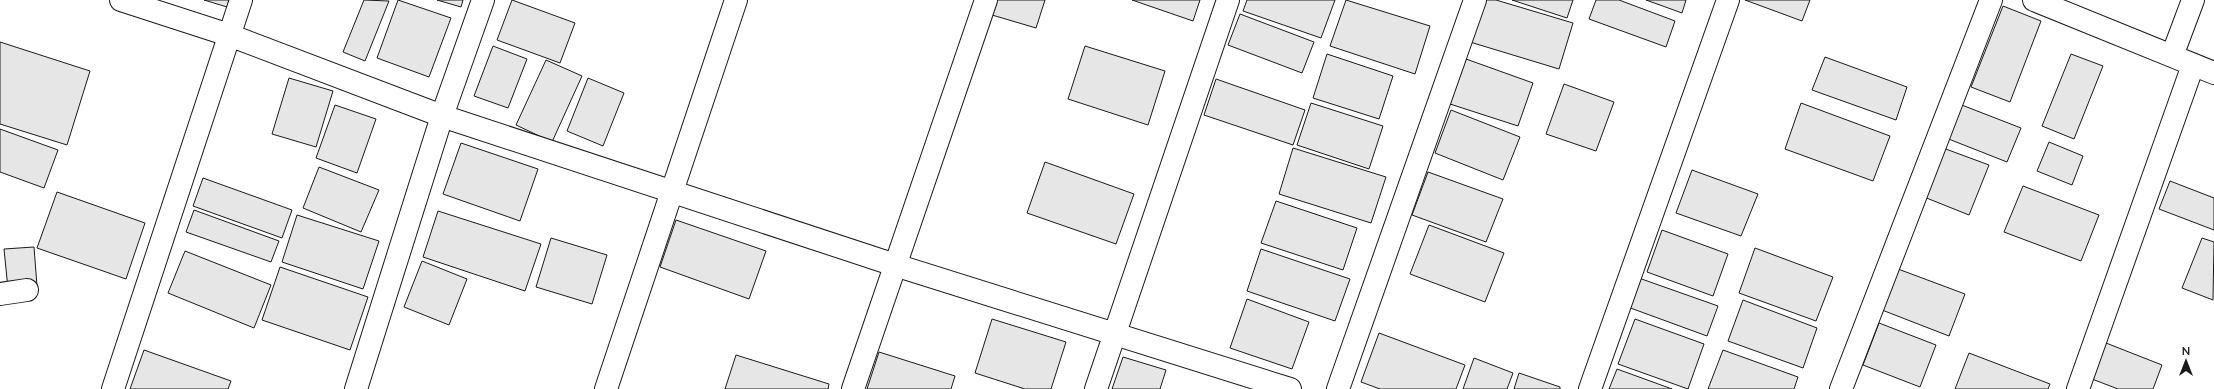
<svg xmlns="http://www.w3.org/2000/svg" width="2214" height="389" font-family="Lato,sans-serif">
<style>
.building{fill:#e6e6e6;stroke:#1a1a1a}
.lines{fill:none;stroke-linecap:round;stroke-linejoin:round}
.minor-casing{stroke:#1a1a1a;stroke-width:24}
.minor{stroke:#fff;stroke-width:22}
</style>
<rect width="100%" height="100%" fill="#fff"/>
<path class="building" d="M 204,0 L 229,0 L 227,7 Z
M 364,0 L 389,1 L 365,61 L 343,52 Z
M 398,0 L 451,18 L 429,77 L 377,58 Z
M 437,0 L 463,0 L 461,7 Z
M 512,0 L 575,23 L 560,63 L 497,40 Z
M 996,0 L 1045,0 L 1036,28 L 992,15 Z
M 1132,0 L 1200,0 L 1193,21 Z
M 1247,0 L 1335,0 L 1321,38 L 1243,11 Z
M 1346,0 L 1430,26 L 1415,74 L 1330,46 Z
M 1483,0 L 1496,0 L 1573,23 L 1559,69 L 1470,42 Z
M 1512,0 L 1573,0 L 1567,18 Z
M 1596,0 L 1619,0 L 1675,21 L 1666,47 L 1589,19 Z
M 1646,0 L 1686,0 L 1682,13 Z
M 1745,0 L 1810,0 L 1802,21 Z
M 2003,6 L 2041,21 L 2010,102 L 1971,87 Z
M 1240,14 L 1314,42 L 1302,73 L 1228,45 Z
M 0,42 L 90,71 L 67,145 L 0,124 Z
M 493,46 L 527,59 L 508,108 L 474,96 Z
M 1085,46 L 1165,71 L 1148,125 L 1068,99 Z
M 1327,54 L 1393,76 L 1379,119 L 1313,98 Z
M 2071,54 L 2103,66 L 2074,139 L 2042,126 Z
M 1825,57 L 1907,87 L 1896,120 L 1812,90 Z
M 1466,59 L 1533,83 L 1518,126 L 1450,104 Z
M 546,60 L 582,76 L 552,142 L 516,125 Z
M 289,78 L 333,91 L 316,147 L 272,134 Z
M 588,78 L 624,93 L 603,146 L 567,131 Z
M 1216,79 L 1305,110 L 1293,145 L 1204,115 Z
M 1564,84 L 1614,102 L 1596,151 L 1546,134 Z
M 1954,102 L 2021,128 L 2007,162 L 1941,136 Z
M 1311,103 L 1383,126 L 1369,169 L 1297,145 Z
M 1801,103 L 1890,136 L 1873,181 L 1785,149 Z
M 335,105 L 376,119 L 357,173 L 316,158 Z
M 1451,110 L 1520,137 L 1503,180 L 1435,153 Z
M 0,129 L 58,150 L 44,188 L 0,172 Z
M 2049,142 L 2083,156 L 2072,185 L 2037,171 Z
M 461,143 L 538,169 L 520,221 L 443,194 Z
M 1293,148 L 1386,177 L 1371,223 L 1279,194 Z
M 1943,148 L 1989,165 L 1969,215 L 1924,197 Z
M 1045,162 L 1134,194 L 1116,244 L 1027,213 Z
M 319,167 L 379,190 L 361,232 L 303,208 Z
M 1692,170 L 1758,194 L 1741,236 L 1676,213 Z
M 1428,172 L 1503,199 L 1486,242 L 1412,215 Z
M 203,178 L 292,210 L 282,238 L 193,206 Z
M 2170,181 L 2214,198 L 2214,230 L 2159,209 Z
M 2023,186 L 2099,215 L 2081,261 L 2004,232 Z
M 57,192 L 145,223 L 126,279 L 37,248 Z
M 1276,201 L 1357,228 L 1343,270 L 1261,243 Z
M 194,210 L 279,241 L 271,262 L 186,232 Z
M 438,211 L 541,244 L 525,291 L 423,257 Z
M 297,215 L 379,241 L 363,289 L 282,262 Z
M 676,220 L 766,251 L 749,299 L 660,267 Z
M 1429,225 L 1504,253 L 1485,302 L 1410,274 Z
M 1662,230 L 1728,254 L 1713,296 L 1647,272 Z
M 551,238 L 607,255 L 592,304 L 536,287 Z
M 2202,238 L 2214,242 L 2213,300 L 2182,288 Z
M 34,247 L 37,286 L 8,289 L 4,249 Z
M 1755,248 L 1833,277 L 1816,321 L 1739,293 Z
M 1261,249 L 1350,279 L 1335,321 L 1247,291 Z
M 185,251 L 271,285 L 254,328 L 168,293 Z
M 422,261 L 467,279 L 449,325 L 404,307 Z
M 280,267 L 368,297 L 350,350 L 262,320 Z
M 1898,269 L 1965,294 L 1949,336 L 1882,310 Z
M 1636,277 L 1718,306 L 1707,336 L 1625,306 Z
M 1247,299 L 1309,322 L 1292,369 L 1230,348 Z
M 1743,300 L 1817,328 L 1803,368 L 1728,341 Z
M 992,319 L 1066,342 L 1051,389 L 1025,389 L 975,373 Z
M 1635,319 L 1704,344 L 1688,389 L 1618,364 Z
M 1879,323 L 1936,345 L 1920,387 L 1863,365 Z
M 1379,333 L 1465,365 L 1456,389 L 1380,389 L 1361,382 Z
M 2106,343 L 2162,365 L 2153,389 L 2118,389 L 2092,379 Z
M 144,350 L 231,381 L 228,389 L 130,389 Z
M 1723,350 L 1798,377 L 1794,389 L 1708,389 Z
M 879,352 L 955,376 L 951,389 L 867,389 Z
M 1969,353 L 2050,384 L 2048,389 L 1955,389 Z
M 736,355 L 829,384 L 828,389 L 725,389 Z
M 1123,357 L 1166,370 L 1160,389 L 1112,389 Z
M 1474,358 L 1513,373 L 1507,389 L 1463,389 Z
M 1617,369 L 1672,389 L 1609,389 Z
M 1519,373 L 1560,387 L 1560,389 L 1514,389 Z"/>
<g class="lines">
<defs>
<path id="minor" d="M 121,0 L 229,35 L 442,116 L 895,265 L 1290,389
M 2034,0 L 2214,73
M 2172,56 L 2193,0
M 0,294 L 27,290
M 113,389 L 241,0
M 356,389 L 442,116 L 483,0
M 606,389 L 736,0
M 853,389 L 986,0
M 1096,389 L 1228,0
M 1338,389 L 1475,0
M 1590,389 L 1728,0
M 1841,389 L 1991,0
M 2078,389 L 2193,65"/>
</defs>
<use href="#minor" class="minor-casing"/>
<use href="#minor" class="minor"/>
</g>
<g transform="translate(2186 361)" stroke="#ffffff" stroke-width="3" paint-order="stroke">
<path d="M0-3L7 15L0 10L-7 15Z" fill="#1a1a1a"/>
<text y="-6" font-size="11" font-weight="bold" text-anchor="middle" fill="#1a1a1a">N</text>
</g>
</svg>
